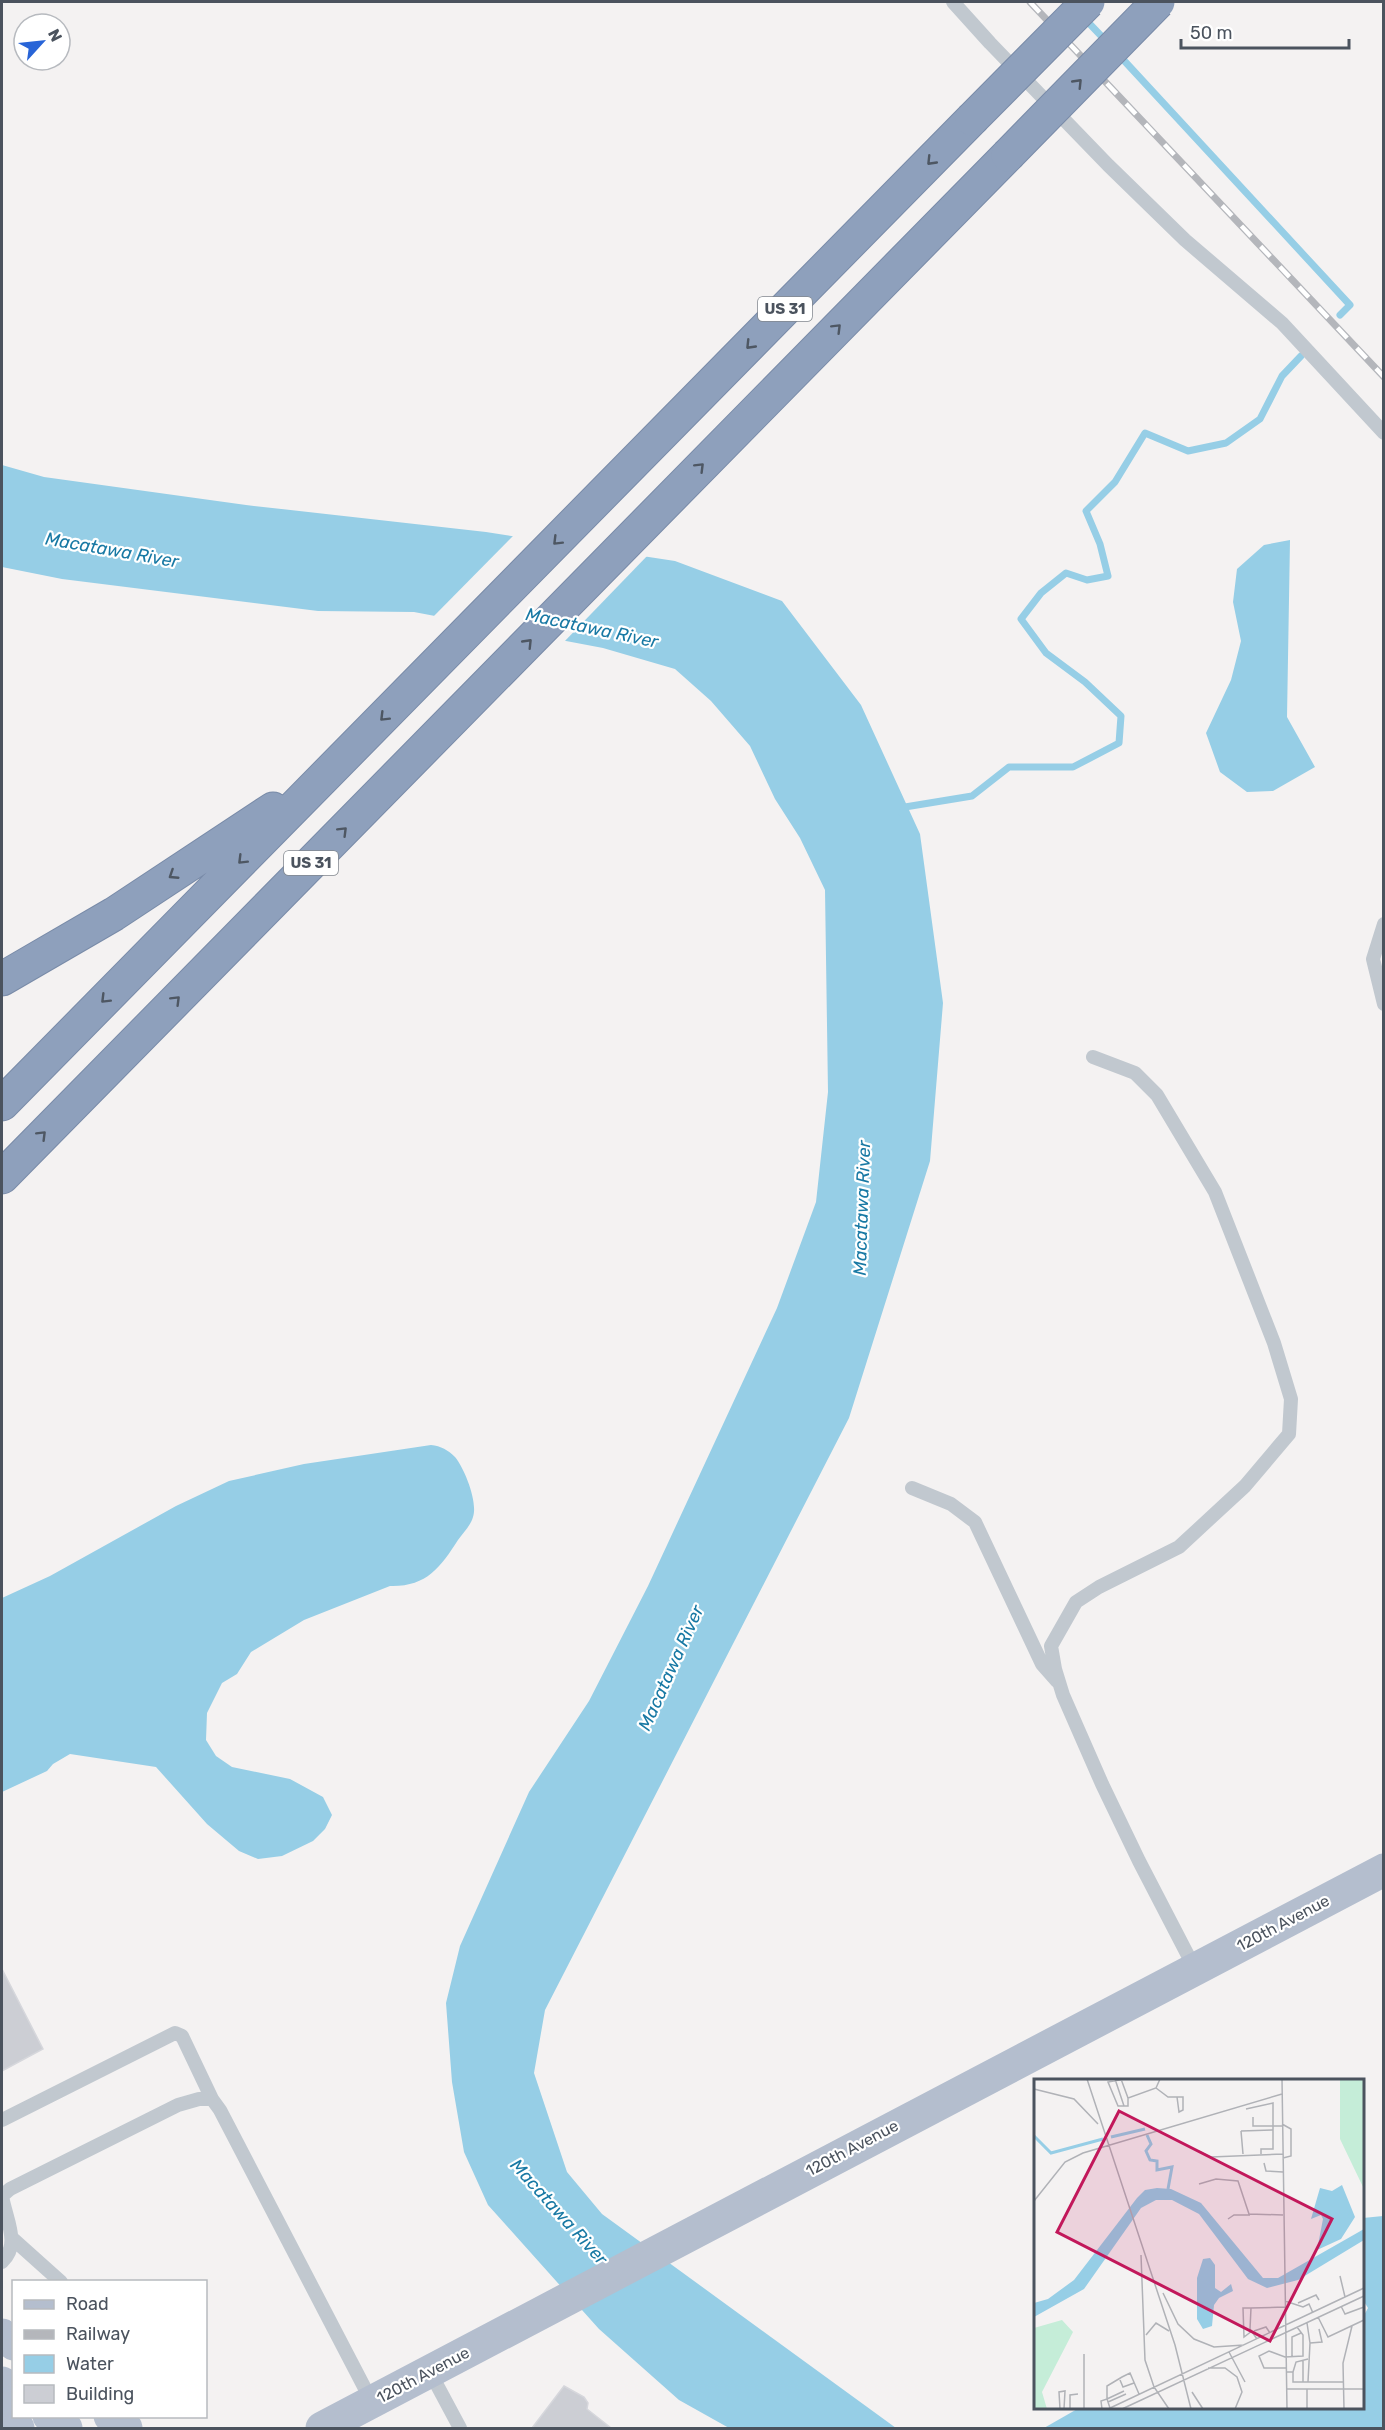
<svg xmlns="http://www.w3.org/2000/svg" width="1385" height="2430" font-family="Rubik,sans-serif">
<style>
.water{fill:#96cee6}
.pier{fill:#f4f2f2}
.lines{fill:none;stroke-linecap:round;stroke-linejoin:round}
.stream{stroke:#96cee6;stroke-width:7}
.building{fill:#ccced4;stroke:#d6d7dc;stroke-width:1.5}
.highway-casing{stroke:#798ba8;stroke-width:35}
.lane{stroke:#c1c8cf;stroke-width:14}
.primary{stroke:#b4bece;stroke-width:33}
.highway{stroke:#8ea0bc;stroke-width:33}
.rail-casing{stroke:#b4b6bb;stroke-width:7}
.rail{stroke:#fff;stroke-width:4.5;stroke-dasharray:14;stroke-linecap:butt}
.highway-bridge-casing{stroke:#798ba8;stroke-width:35;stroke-linecap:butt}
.highway-bridge{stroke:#8ea0bc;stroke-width:33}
.oneway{stroke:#4e5763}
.labels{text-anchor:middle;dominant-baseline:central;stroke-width:4.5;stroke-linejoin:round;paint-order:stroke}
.shield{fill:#fff;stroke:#81878e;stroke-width:1.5}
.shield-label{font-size:15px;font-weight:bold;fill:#4b535e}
.street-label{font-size:16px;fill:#4b535e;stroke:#fff}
.water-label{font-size:18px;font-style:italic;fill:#1879a4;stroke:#fff}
.inset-river{fill:none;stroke:#96cee6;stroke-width:3}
.inset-road{fill:none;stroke:#b0b2b7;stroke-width:1.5}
.view{fill:#c2185b;fill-opacity:0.15;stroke:#c2185b;stroke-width:3}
.inset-edge{fill:none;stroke:#4b535e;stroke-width:3}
</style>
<rect width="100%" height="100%" fill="#f4f2f2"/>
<path class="water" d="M 2,465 L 44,477 L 246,505 L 486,532 L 675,561 L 782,601 L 861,705 L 920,834 L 943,1003 L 930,1161 L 849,1418 L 545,2010 L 534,2073 L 567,2172 L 602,2214 L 896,2428 L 729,2428 L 679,2400 L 599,2329 L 488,2205 L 464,2152 L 452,2082 L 446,2003 L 460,1946 L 529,1792 L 589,1701 L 648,1586 L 777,1308 L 816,1202 L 828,1092 L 825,890 L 800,838 L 775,799 L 750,746 L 711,701 L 675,669 L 603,648 L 414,612 L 318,611 L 62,579 L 2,567 Z
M 1290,540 L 1287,717 L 1315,767 L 1273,791 L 1247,792 L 1220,772 L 1206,733 L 1231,680 L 1241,641 L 1233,602 L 1237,569 L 1264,545 Z
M 431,1445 C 441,1446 448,1450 455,1457 C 465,1469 478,1503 473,1517 C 471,1525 463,1533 458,1540 C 440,1568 426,1587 390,1586 L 304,1620 L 251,1652 L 237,1674 L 222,1683 L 207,1713 L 206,1740 L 216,1756 L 232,1767 L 290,1779 L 323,1797 L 332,1815 L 325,1829 L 313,1841 L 282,1856 L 258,1859 L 239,1851 L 207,1824 L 156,1767 L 70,1754 L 53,1764 L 47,1771 L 2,1792 L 2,1598 L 50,1576 L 176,1506 L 229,1481 L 304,1464 Z
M 1383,2216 L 1383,2428 L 1044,2428 L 1079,2408 L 1362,2408 L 1363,2317 L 1368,2308 L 1363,2300 L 1363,2218 Z"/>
<path class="pier" d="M 515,534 L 649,554 L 562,644 L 431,619 Z"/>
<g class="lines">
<path class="stream" d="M 1085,19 L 1106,41
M 1118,54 L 1350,305 L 1340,315
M 902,813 L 905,807 L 972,796 L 1009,767 L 1073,767 L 1119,743 L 1121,716 L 1085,682 L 1046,653 L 1021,619 L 1041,593 L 1066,573 L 1087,580 L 1108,576 L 1100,544 L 1086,511 L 1115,482 L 1145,433 L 1188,451 L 1226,443 L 1260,419 L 1282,376 L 1301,356"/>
</g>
<path class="building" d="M 2,1969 L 43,2049 L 2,2071 Z
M 564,2386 L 584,2397 L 588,2403 L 587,2409 L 611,2428 L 532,2428 Z"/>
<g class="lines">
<defs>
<path id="highway" d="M 2,979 L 114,914 L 273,809
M 2,1104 L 972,119
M 2,1177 L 1008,155"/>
</defs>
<use href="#highway" class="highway-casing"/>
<path class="lane" d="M 953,2 L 990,43 L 1108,165 L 1185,240 L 1282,323 L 1384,433
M 1384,924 L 1373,959 L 1384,1004
M 1093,1057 L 1135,1073 L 1157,1095 L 1215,1192 L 1274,1343 L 1291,1399 L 1289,1434 L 1245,1486 L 1179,1547 L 1099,1587 L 1076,1602 L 1051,1646 L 1055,1669 L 1063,1695 L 1102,1784 L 1139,1861 L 1195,1969
M 912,1488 L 951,1504 L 975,1522 L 1042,1664 L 1057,1681
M 2,2120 L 175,2033 L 182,2036 L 212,2099
M 13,2239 L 61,2282
M 2,2262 C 21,2244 6,2220 2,2196 L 10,2189 L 178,2105 L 199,2099 L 212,2099 L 220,2110 L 372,2402
M 430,2372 L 460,2428"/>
<path class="primary" d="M 2,2335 L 14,2344
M 2,2383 L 14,2391
M 2,2416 L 18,2428
M 49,2416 L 66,2428
M 110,2416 L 126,2428
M 322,2428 L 1384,1870"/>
<use href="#highway" class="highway"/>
<defs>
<path id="rail" d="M 1030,2 L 1384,377"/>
</defs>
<use href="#rail" class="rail-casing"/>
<use href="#rail" class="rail"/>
<defs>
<path id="highway-bridge" d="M 972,119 L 1088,2
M 1008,155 L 1158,2"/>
</defs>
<use href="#highway-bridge" class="highway-bridge-casing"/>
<use href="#highway-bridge" class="highway-bridge"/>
</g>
<defs><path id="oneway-chevron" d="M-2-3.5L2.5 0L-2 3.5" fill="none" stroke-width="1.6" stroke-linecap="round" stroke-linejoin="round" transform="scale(1.5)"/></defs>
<g class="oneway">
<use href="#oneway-chevron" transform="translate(1078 83) rotate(-46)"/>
<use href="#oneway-chevron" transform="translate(931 161) rotate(134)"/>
<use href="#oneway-chevron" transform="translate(837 328) rotate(-45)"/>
<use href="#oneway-chevron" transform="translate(750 345) rotate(134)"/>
<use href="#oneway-chevron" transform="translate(700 467) rotate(-45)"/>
<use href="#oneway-chevron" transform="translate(557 541) rotate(135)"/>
<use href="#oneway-chevron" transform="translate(528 643) rotate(-46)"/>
<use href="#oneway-chevron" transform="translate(384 717) rotate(135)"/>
<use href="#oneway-chevron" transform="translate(343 831) rotate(-45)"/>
<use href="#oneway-chevron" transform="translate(242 860) rotate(135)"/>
<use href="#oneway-chevron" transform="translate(173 875) rotate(147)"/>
<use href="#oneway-chevron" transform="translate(105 999) rotate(135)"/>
<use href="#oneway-chevron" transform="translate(176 1000) rotate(-45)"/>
<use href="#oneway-chevron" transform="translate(42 1135) rotate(-45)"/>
</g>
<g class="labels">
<g class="shield">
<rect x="758" y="297" width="54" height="24" rx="4.5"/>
<rect x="284" y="851" width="54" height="24" rx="4.5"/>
</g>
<g class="shield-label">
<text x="785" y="309">US 31</text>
<text x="311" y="863">US 31</text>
</g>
<g class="street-label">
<text transform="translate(1283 1923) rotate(-28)">120th Avenue</text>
<text transform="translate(852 2148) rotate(-28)">120th Avenue</text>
<text transform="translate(423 2375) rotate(-28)">120th Avenue</text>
</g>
<g class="water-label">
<text transform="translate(112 550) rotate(10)">Macatawa River</text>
<text transform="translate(592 628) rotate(12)">Macatawa River</text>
<text transform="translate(862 1208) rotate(-88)">Macatawa River</text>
<text transform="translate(671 1668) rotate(-66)">Macatawa River</text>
<text transform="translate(559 2212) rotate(48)">Macatawa River</text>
</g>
</g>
<g transform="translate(1034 2079)">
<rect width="330" height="330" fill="#f4f2f2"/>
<path d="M 306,0 L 330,0 L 330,110 L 306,60 ZM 28,241 L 39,253 L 8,313 L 13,330 L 0,330 L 0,249 Z" fill="#c5edd8"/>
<path d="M 308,106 L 321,138 L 307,160 L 283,171 L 289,140 L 287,136 L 277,140 L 286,109 L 298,112 ZM 123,109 L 137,110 L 167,124 L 229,199 L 244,199 L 330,150 L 330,161 L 264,201 L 233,209 L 214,200 L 165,135 L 138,121 L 122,121 L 107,129 L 50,210 L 0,238 L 0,224 L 14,220 L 40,201 L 103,119 L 111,111 ZM 176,179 L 181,186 L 181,209 L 187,213 L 197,205 L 199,212 L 185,219 L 180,226 L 178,247 L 169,250 L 163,240 L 163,199 L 169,180 Z" fill="#96cee6"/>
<path class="inset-river" d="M 113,56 L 117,65 L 112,72 L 116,81 L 123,82 L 123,91 L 138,88 L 134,110M 0,57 L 17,74 L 69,60M 77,58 L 111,50"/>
<path class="inset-road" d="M 53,0 L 141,266 L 157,330M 81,0 L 90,27M 87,0 L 94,19M 91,0 L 74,3 L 84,27 L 94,27 L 94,19 L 122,9 L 126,0M 248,0 L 253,330M 122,9 L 134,18 L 149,18 L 149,31 L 145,33 L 143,18M 0,10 L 40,20 L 64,45M 212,30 L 239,24 L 239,70 L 227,70 L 227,75M 219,38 L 219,47 L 248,47M 248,45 L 257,50 L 257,77 L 249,79M 207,52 L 239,51M 207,52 L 209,75M 165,72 L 177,78 L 249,75M 230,84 L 232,92 L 249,93M 165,105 L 182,100 L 204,102 L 215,135 L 249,136M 0,122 L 31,83 L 49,74 L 248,15M 194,140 L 200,136 L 216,136M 107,176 L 111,281 L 120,308 L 135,330M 306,197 L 311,218M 129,214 L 144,245 L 160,260 L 180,268 L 210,266M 251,222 L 269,228 L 275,225 L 279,234M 264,224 L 282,216 L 285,221M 307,227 L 311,235 L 330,228M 217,229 L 209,229 L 210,258 L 218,252M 284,238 L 294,258 L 330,241M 273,244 L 276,264 L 274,303 L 309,303M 220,252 L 232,248 L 236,254M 112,256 L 122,244 L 135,252M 223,260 L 216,250 L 217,229 L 251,228M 276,264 L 288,263 L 285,250M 195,273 L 211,303M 50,275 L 50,330M 258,278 L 258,258 L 267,254M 269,281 L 269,303M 174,289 L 191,289 L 203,298 L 208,313 L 201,330M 252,289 L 230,289 L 225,277 L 235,272 L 251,278 L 269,277 L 269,256 L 263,248M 252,293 L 259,293 L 259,303 L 274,303M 259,293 L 262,283 L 274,280M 86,301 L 89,308 L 100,304M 252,310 L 330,310M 273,310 L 273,330M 158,313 L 169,330M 74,323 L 92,315M 76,329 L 73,320 L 90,312M 26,330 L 25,313 L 31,312 L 30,330M 36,330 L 36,316 L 44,315M 68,330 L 67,322 L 73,320 L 73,307 L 88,298 L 96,294 L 105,315M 74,330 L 330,209M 88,330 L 330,217M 310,330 L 309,284 L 318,247"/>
<path class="view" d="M 85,32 L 298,140 L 236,262 L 23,153 Z"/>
<rect width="330" height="330" class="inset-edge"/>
</g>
<rect width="1385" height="2430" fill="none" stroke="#4b535e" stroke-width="6"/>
<rect x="12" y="2280" width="195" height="138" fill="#ffffff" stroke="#b7babf" stroke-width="1.5"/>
<rect x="24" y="2300" width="30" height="9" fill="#b4bece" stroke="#b7babf" stroke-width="1.5"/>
<text x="66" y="2310" font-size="18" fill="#4b535e">Road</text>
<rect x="24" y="2330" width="30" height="9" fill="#b4b6bb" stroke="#b7babf" stroke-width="1.5"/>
<text x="66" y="2340" font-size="18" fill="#4b535e">Railway</text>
<rect x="24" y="2355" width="30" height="18" fill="#96cee6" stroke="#b7babf" stroke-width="1.5"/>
<text x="66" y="2370" font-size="18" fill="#4b535e">Water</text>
<rect x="24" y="2385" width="30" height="18" fill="#ccced4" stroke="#b7babf" stroke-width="1.5"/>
<text x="66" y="2400" font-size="18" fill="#4b535e">Building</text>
<g transform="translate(42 42) rotate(63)"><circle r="28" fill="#ffffff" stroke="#b7babf" stroke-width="1.5"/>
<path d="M0-4.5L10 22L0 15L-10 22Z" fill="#2864d7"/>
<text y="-9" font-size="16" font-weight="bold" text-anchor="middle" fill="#4b535e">N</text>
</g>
<path d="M1181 39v9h168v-9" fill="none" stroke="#4b535e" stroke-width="3"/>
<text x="1190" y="39" font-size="18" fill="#4b535e" stroke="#ffffff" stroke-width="4.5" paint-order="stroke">50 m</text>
</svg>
